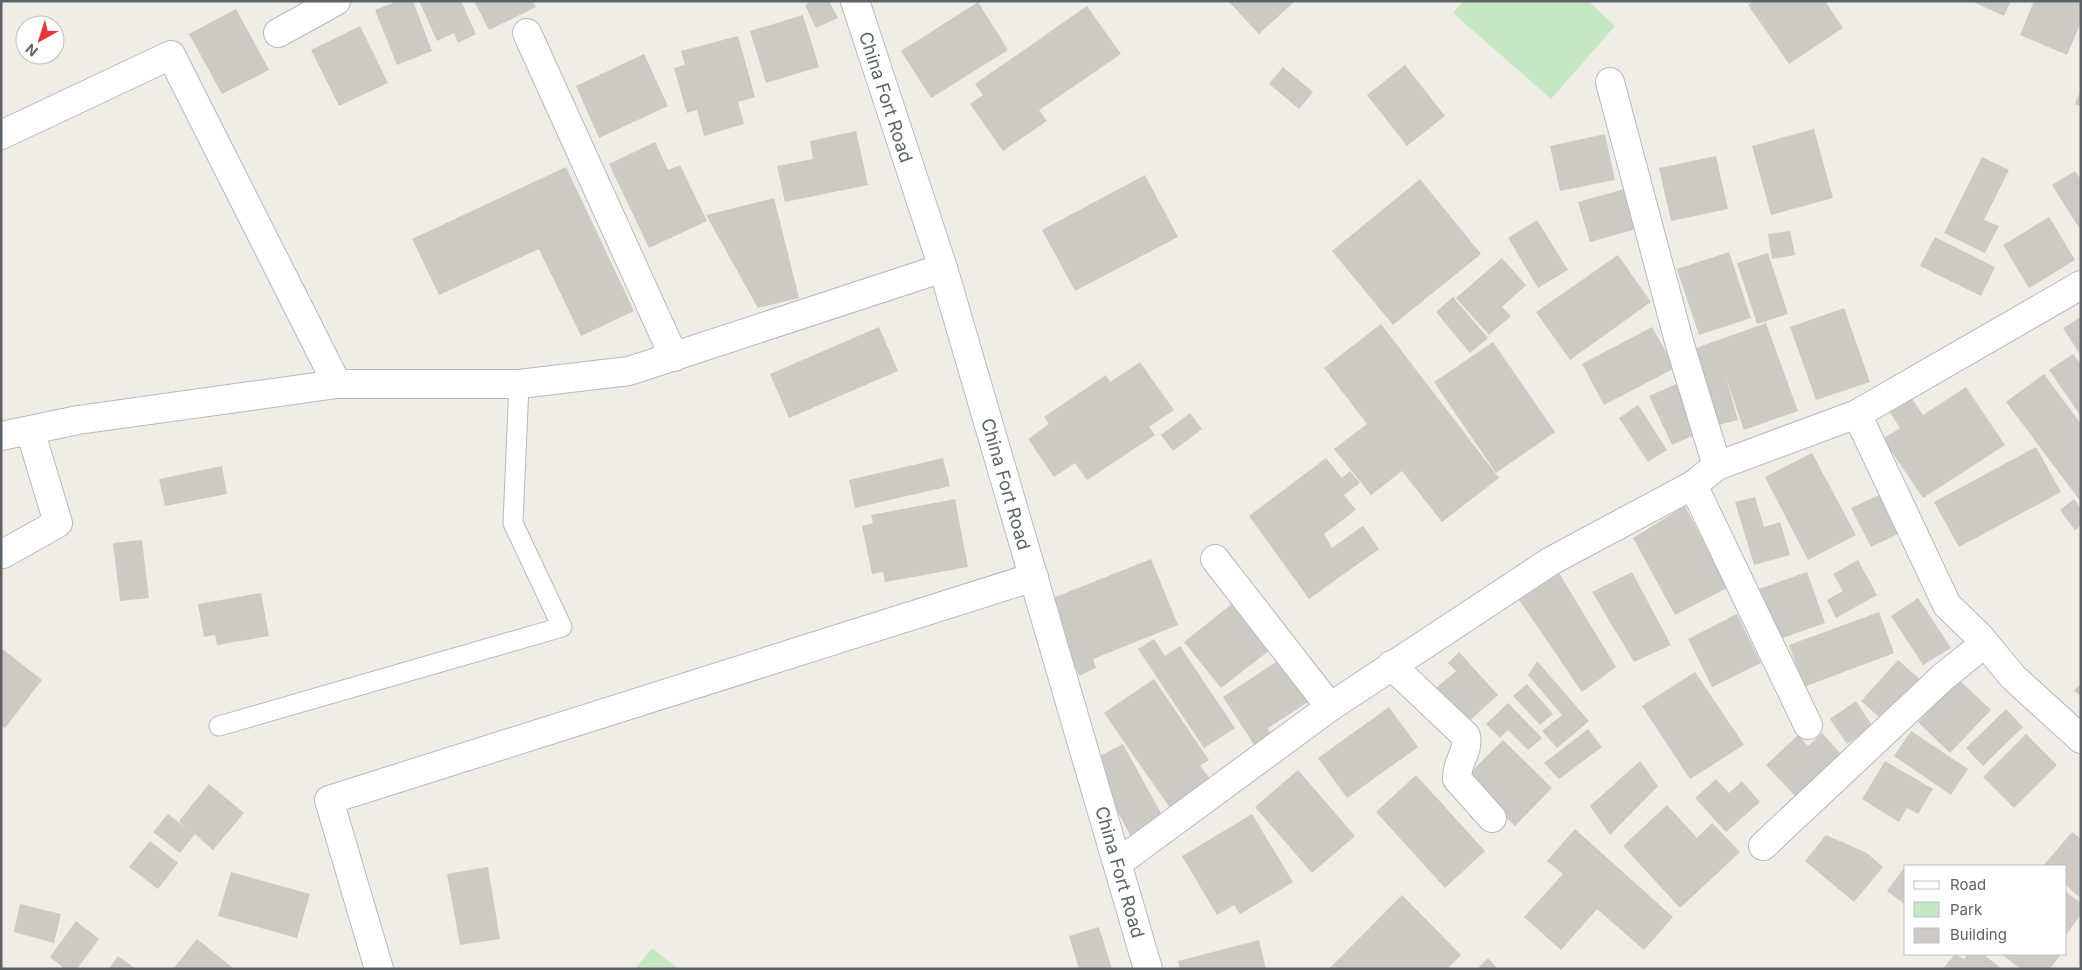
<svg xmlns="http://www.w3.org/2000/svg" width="2082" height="970" font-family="Inter,sans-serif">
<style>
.green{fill:#c6e7c3}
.building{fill:#cdc9c5}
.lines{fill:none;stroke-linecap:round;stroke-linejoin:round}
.lane-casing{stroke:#b6b9bc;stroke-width:21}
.street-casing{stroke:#b6b9bc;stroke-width:30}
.secondary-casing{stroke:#b7bbbf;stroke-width:30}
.lane{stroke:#fff;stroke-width:19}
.street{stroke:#fff;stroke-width:28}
.secondary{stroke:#fff;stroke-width:28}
.labels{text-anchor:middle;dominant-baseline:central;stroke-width:4;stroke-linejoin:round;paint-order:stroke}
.street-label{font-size:18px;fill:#5d6266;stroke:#fff}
</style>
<rect width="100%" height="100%" fill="#f0ede6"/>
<path class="green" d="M 1463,1 L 1588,1 L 1615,26 L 1551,99 L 1453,13 Z
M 652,948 L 678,969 L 635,969 Z"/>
<path class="building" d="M 397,1 L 413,1 L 432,51 L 397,65 L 375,10 Z
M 419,1 L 461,1 L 476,34 L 458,43 L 454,33 L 437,41 Z
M 474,1 L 533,1 L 536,7 L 489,30 Z
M 812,1 L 829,1 L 838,18 L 816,28 L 805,5 Z
M 1228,1 L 1295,1 L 1259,34 Z
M 1754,1 L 1825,1 L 1843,28 L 1789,64 L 1748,5 Z
M 1971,1 L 2011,1 L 2004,16 Z
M 2034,1 L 2081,2 L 2081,22 L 2067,55 L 2020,35 Z
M 978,2 L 1008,50 L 931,98 L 901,51 Z
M 1087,6 L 1121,54 L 1039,110 L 1047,121 L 1003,151 L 970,104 L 983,95 L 975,84 Z
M 236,9 L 269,70 L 222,94 L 189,34 Z
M 803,15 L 819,67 L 766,83 L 750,31 Z
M 360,26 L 388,83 L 339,106 L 311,50 Z
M 738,36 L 755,97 L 738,102 L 744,124 L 704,136 L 697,110 L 687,113 L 674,68 L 685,65 L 681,51 Z
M 644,54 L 668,106 L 599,138 L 576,86 Z
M 1405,65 L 1445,116 L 1407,146 L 1367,95 Z
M 1283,67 L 1313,92 L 1299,109 L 1269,84 Z
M 2081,90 L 2081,106 L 2075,104 Z
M 1814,129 L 1833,198 L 1771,215 L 1752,146 Z
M 856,131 L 868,185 L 785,202 L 777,166 L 813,159 L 810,141 Z
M 1605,134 L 1615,180 L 1560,191 L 1550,146 Z
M 655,142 L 668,170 L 680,165 L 707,221 L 649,248 L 609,164 Z
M 1716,156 L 1728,209 L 1671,221 L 1659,168 Z
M 1982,157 L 2009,170 L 1984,220 L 1999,226 L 1985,253 L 1944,233 Z
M 566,167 L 634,311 L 581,336 L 539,249 L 439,295 L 412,239 Z
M 2075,171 L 2081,180 L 2081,231 L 2052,185 Z
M 1145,175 L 1178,237 L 1075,291 L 1042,230 Z
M 1420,179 L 1481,254 L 1393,325 L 1332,251 Z
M 1624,189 L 1636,229 L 1590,242 L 1578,202 Z
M 774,198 L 799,298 L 758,308 L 706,215 Z
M 2049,217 L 2075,260 L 2029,288 L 2003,245 Z
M 1537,220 L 1568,270 L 1538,288 L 1508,238 Z
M 1790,231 L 1795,255 L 1772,259 L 1768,234 Z
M 1935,237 L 1995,267 L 1981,296 L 1920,266 Z
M 1729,252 L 1751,318 L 1699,335 L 1677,269 Z
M 1768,253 L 1788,314 L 1757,324 L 1737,263 Z
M 1618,255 L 1651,302 L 1570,360 L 1536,312 Z
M 1502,258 L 1526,285 L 1502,307 L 1511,316 L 1489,335 L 1456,298 Z
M 1453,297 L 1488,338 L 1470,353 L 1436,312 Z
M 1844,308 L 1870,382 L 1816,400 L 1790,327 Z
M 2081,317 L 2081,356 L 2063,328 Z
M 1766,323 L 1798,411 L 1744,430 L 1726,378 L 1738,420 L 1719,425 L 1696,348 Z
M 1381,324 L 1499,478 L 1442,522 L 1402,471 L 1371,495 L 1334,449 L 1367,424 L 1324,368 Z
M 879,327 L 898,371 L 789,418 L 770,374 Z
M 1652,327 L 1675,368 L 1604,405 L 1582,364 Z
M 1493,342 L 1555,432 L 1496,473 L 1434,382 Z
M 2073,354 L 2081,365 L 2081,416 L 2049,370 Z
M 1140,362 L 1174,410 L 1149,427 L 1155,435 L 1087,480 L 1075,463 L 1054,477 L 1028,439 L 1049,424 L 1044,417 L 1106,375 L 1110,382 Z
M 2044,374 L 2081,424 L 2081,502 L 2006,402 Z
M 1676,384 L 1698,433 L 1672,445 L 1649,396 Z
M 1966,387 L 2005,445 L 1923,498 L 1883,439 L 1900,428 L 1889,411 L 1911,397 L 1923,415 Z
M 1638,405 L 1667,450 L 1648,462 L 1619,418 Z
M 1190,413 L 1202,429 L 1173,451 L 1161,435 Z
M 2036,447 L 2061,492 L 1959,547 L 1934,502 Z
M 1812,453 L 1856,535 L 1808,560 L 1765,477 Z
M 943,458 L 950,486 L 855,508 L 849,480 Z
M 1326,458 L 1342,478 L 1350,471 L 1360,483 L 1344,495 L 1356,510 L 1324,534 L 1332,548 L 1363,526 L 1379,549 L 1309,599 L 1249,516 Z
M 222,466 L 227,494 L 165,506 L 159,479 Z
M 1879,495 L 1898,534 L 1871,547 L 1851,508 Z
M 1755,497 L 1764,527 L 1780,522 L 1790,555 L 1754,565 L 1735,502 Z
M 955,499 L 968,567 L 885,582 L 883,572 L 872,574 L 862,526 L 873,523 L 871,515 Z
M 2074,499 L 2081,509 L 2081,525 L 2075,530 L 2060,510 Z
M 1685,506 L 1727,588 L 1675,615 L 1633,538 Z
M 142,540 L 149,598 L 120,601 L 113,543 Z
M 1151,559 L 1178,625 L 1093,659 L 1096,668 L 1079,676 L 1048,600 Z
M 1858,560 L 1877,595 L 1836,618 L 1827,600 L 1843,591 L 1833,574 Z
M 1632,572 L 1671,645 L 1634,662 L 1592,592 Z
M 1807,572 L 1825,623 L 1777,640 L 1759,589 Z
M 1559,573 L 1616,667 L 1582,692 L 1519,600 Z
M 261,593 L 269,636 L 217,645 L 215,635 L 204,637 L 198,604 Z
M 1918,598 L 1951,648 L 1923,665 L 1891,616 Z
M 1233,603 L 1270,650 L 1221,688 L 1184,642 Z
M 1879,612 L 1894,653 L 1804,687 L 1789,645 Z
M 1737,614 L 1761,663 L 1712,687 L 1688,639 Z
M 1154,639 L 1165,656 L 1180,646 L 1235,728 L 1204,748 L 1138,649 Z
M 1,648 L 42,680 L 5,728 L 1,725 Z
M 1459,652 L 1498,695 L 1467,723 L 1436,688 L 1456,671 L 1448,663 Z
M 1279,660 L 1308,702 L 1268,728 L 1272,740 L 1255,746 L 1223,697 Z
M 1898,660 L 1923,682 L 1886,723 L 1861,701 Z
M 1537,661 L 1589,721 L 1557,748 L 1542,731 L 1562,715 L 1528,675 Z
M 1695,672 L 1744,745 L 1690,779 L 1642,706 Z
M 1154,679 L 1209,760 L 1200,766 L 1211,780 L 1170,808 L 1104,713 Z
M 1958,679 L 1991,710 L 1950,753 L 1918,722 Z
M 1527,684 L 1553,714 L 1540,725 L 1513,696 Z
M 2081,684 L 2081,697 L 2074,690 Z
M 1856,701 L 1873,727 L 1847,744 L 1830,719 Z
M 1508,703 L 1542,738 L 1528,750 L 1508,730 L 1500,738 L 1486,724 Z
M 1389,707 L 1418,747 L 1347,798 L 1318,758 Z
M 2006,709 L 2023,727 L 1983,766 L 1966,748 Z
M 1588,729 L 1602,747 L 1559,779 L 1544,763 Z
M 1911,731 L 1968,769 L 1951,795 L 1894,756 Z
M 1822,733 L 1841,754 L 1795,796 L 1766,765 L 1798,735 L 1808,746 Z
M 2026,734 L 2057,765 L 2014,808 L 1983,777 Z
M 1503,740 L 1552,788 L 1515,826 L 1465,778 Z
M 1123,744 L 1163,817 L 1130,835 L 1090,761 Z
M 1640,761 L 1658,786 L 1610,835 L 1590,806 Z
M 1885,761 L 1933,789 L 1918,814 L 1907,808 L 1899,822 L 1862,799 Z
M 1298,770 L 1355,836 L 1312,873 L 1255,807 Z
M 1416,775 L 1485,851 L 1445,888 L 1376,812 Z
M 1716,779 L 1729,793 L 1742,781 L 1760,802 L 1726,832 L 1695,798 Z
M 209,784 L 244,813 L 213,850 L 195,834 L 180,853 L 153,832 L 168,814 L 186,828 L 179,821 Z
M 1667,805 L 1697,838 L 1712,823 L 1740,852 L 1680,908 L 1623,846 Z
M 1252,814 L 1293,882 L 1240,914 L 1234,905 L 1217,915 L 1182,856 Z
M 1575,829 L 1673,917 L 1644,950 L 1597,909 L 1561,950 L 1524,917 L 1563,874 L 1547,861 Z
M 2072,832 L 2081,839 L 2081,895 L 2079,897 L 2066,885 L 2066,866 L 2043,866 Z
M 1826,835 L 1867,853 L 1883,867 L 1854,902 L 1805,861 Z
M 150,841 L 178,863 L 158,889 L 129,867 Z
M 488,867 L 500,939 L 460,945 L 447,874 Z
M 1903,869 L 1906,871 L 1906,905 L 1887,891 Z
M 231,872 L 310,894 L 297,938 L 218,916 Z
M 2066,892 L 2081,903 L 2081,914 L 2066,935 Z
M 1402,895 L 1461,955 L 1447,969 L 1329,969 Z
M 20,904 L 61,914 L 54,943 L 14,932 Z
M 76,921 L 99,939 L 77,969 L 65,969 L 50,957 Z
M 1099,927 L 1112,969 L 1079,969 L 1069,936 Z
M 197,939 L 234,969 L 173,969 Z
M 1259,940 L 1266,969 L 1180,969 L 1178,961 Z
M 1955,954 L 1964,959 L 1968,954 L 1983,954 L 2002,969 L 1943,969 Z
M 2001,954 L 2061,954 L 2050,969 L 2021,969 Z
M 118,956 L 136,969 L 109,969 Z
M 1488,958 L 1498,969 L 1477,969 Z"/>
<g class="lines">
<defs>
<path id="lane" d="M 219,726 L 562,627 L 513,523 L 519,384"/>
<path id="street" d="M 278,33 L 336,1
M 527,33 L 674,357
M 1610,82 L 1680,345 L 1717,466
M 1,135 L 171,55 L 337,384
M 1857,414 L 1947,605 L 1979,636 L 2013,677 L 2081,739
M 1,436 L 78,420 L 337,384 L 519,384 L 629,371 L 943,268
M 1693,485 L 1808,725
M 3,554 L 58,523 L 30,430
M 1215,559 L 1330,707
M 1391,665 L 1466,736 C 1469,753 1456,762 1457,779 L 1492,818
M 1763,846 L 1943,677 L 1984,644
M 1118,863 L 1330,707 L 1551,561 L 1693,485 L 1717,466 L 1857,414 L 2081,285
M 379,969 L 329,800 L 1034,577"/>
<path id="secondary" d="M 855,1 L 943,268 L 1148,969"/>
</defs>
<use href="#lane" class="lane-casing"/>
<use href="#street" class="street-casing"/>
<use href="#secondary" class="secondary-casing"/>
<use href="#lane" class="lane"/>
<use href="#street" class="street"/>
<use href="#secondary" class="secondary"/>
</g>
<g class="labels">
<g class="street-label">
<text transform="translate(886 97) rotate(72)">China Fort Road</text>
<text transform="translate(1006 484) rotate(74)">China Fort Road</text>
<text transform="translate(1120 872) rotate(74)">China Fort Road</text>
</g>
</g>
<rect width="2082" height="970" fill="none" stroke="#5d6266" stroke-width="5"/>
<rect x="1904" y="865" width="162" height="90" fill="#ffffff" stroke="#bec0c2"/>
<rect x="1914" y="881" width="25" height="8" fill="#ffffff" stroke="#bec0c2"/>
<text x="1950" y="890" font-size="15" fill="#5d6266">Road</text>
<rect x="1914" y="902" width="25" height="15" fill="#c6e7c3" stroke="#bec0c2"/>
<text x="1950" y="915" font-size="15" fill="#5d6266">Park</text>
<rect x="1914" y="928" width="25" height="15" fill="#cdc9c5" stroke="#bec0c2"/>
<text x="1950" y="940" font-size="15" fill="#5d6266">Building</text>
<g transform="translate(40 40) rotate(219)"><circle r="24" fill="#ffffff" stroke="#bec0c2"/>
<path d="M0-4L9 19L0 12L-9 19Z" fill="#e93336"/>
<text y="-8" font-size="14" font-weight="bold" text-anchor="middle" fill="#5d6266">N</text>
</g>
</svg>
